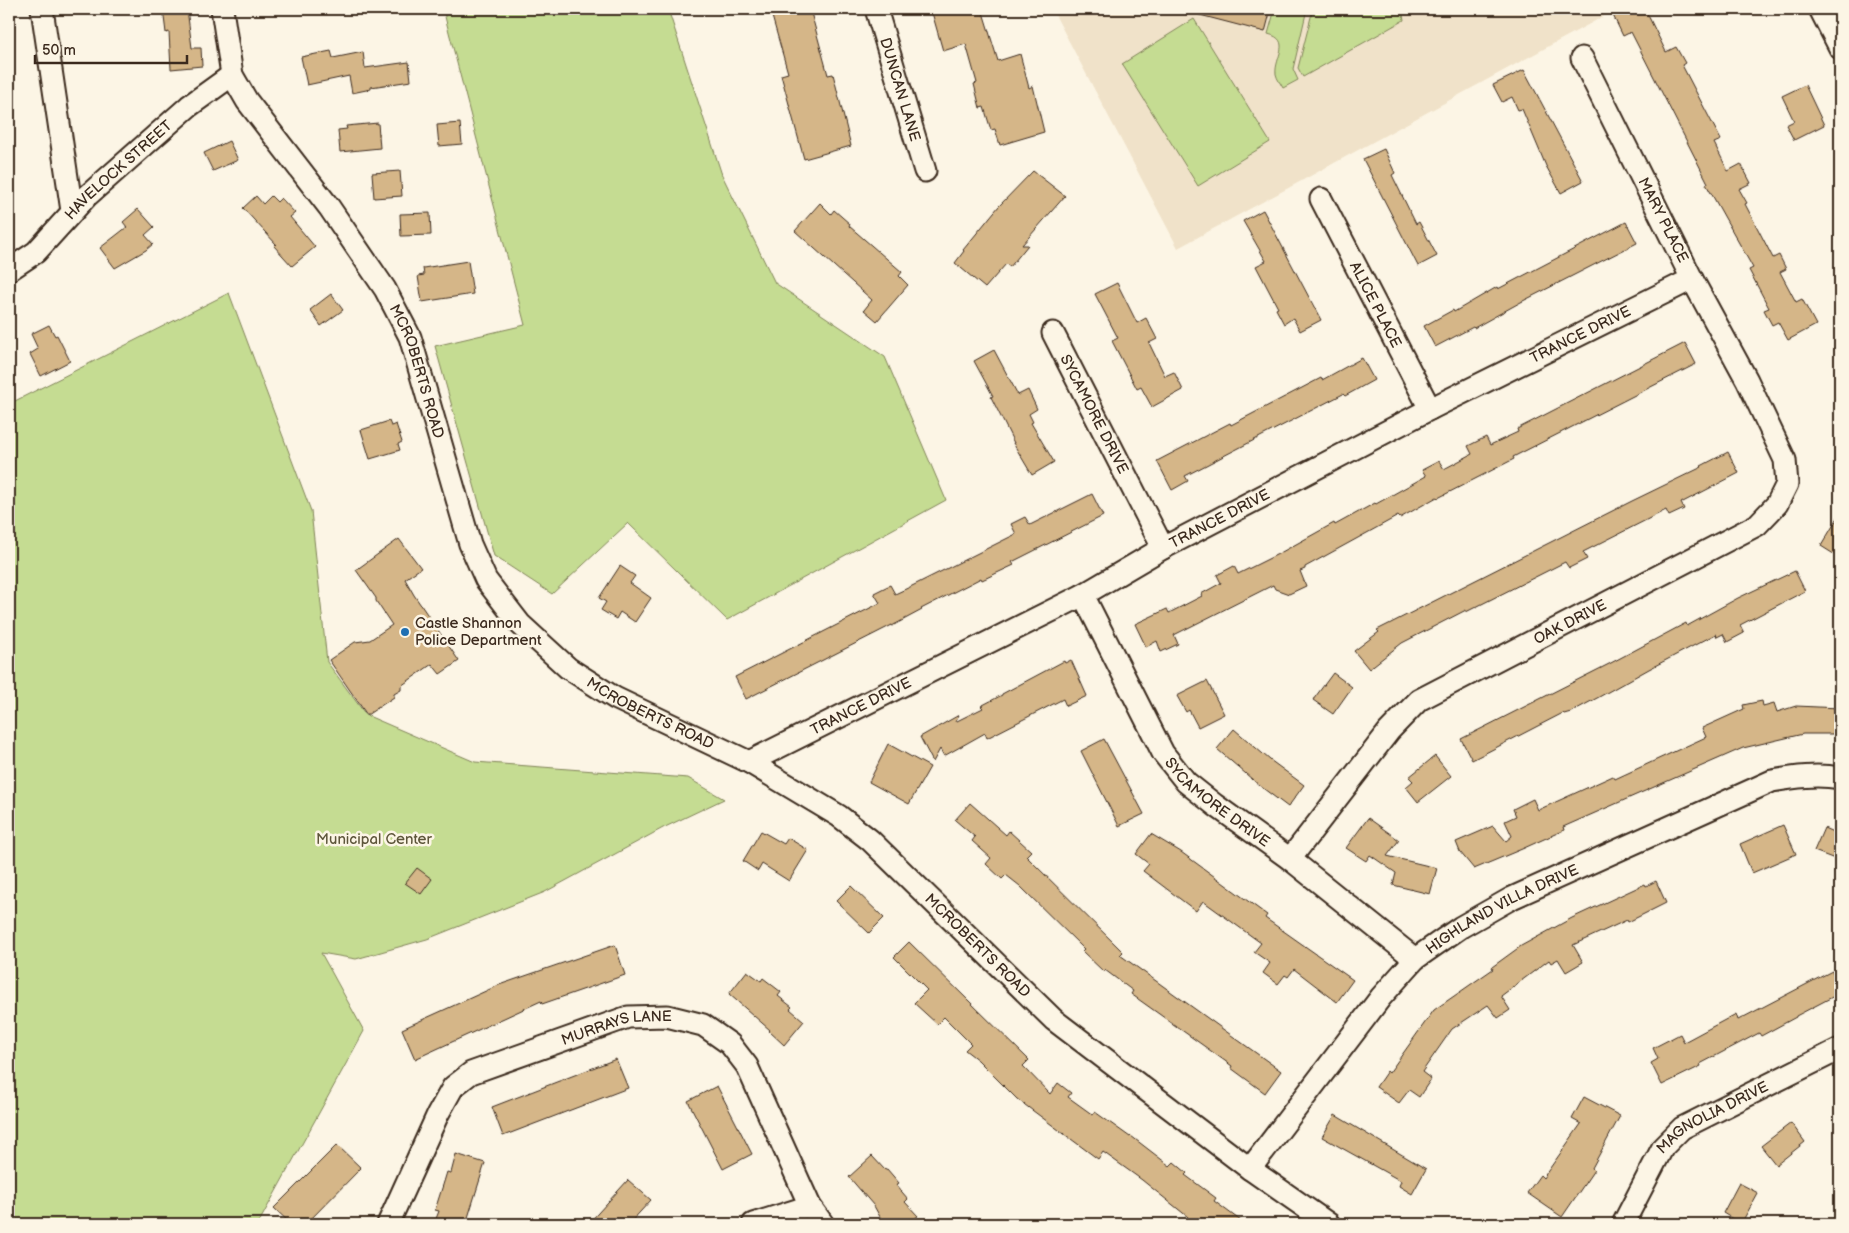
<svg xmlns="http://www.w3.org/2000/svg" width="1849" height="1233" font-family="'Balsamiq Sans',sans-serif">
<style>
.built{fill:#f0e2c9}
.green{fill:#c5dc92;stroke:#808358}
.building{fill:#d5b688;stroke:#3b2a1e}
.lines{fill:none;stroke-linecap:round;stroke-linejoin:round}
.minor-casing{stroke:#3b2a1e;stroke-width:25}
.minor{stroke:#fcf5e5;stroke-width:21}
.poi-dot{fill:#1f6fb2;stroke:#fcf5e5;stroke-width:2}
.labels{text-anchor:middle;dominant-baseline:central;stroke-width:5;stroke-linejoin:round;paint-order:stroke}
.street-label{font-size:15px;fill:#3b2a1e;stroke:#fcf5e5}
.poi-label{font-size:15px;fill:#3b2a1e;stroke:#fcf5e5;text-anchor:start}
.park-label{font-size:15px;fill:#5e563b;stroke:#fcf5e5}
</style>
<rect width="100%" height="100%" fill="#fcf5e5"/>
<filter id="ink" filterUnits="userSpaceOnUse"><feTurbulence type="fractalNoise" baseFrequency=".02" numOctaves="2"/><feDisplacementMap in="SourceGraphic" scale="10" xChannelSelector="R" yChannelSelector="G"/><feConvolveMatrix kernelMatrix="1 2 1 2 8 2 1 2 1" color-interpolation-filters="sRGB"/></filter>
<g filter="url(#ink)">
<path class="built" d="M 1052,9 L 1617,9 L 1178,248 Z"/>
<path class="green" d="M 443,9 L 668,9 L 722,175 L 775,283 L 885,357 L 946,500 L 727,620 L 628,523 L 552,594 L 494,556 L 435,346 L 525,325 Z
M 1275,9 L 1307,9 L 1293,69 L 1298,80 L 1283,88 C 1281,84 1277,79 1276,74 C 1274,58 1293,40 1268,34 Z
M 1313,9 L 1402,9 L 1404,20 L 1303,77 L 1298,68 Z
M 1194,19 L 1270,142 L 1198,186 L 1122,64 Z
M 229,293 L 311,511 L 327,662 L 366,715 L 475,762 L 688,778 L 724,799 L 663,828 L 545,892 L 427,939 L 356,959 L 321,953 L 364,1031 L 258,1224 L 9,1224 L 9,404 Z"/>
<path class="building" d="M 163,9 L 187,9 L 192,48 L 201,48 L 202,66 L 171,69 L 169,32 L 166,33 Z
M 770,9 L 810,9 L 828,75 L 833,74 L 851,146 L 804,159 L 781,75 L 788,73 Z
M 931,9 L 982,9 L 998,61 L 1020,54 L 1029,88 L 1033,86 L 1044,132 L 1000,145 L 995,129 L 991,130 L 984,107 L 980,108 L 974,84 L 977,83 L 966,44 L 943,51 Z
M 1197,9 L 1271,9 L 1265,32 L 1196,14 Z
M 1610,9 L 1645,9 L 1666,52 L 1676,47 L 1685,63 L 1682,65 L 1721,140 L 1714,143 L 1728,171 L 1741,164 L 1751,183 L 1739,189 L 1747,203 L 1745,204 L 1773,258 L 1779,255 L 1786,269 L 1780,272 L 1796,302 L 1802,299 L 1816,325 L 1788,340 L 1778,322 L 1772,325 L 1764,310 L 1769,308 L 1749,270 L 1753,268 L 1706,184 L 1708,183 L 1631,32 L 1623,36 Z
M 331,51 L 333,58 L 363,52 L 365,68 L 409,62 L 411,81 L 371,87 L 371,89 L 352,93 L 349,76 L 307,85 L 301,57 Z
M 1524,70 L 1583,181 L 1561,193 L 1546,166 L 1522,109 L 1518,110 L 1512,97 L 1502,102 L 1493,85 Z
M 1805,85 L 1824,125 L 1794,140 L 1786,125 L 1794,121 L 1782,96 Z
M 378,123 L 380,148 L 340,152 L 338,130 L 347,129 L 346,126 Z
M 460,123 L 462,144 L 439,146 L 437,125 Z
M 229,141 L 238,160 L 213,171 L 204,153 Z
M 1384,149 L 1395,173 L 1392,175 L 1416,224 L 1419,222 L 1437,256 L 1418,266 L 1363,159 Z
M 400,171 L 402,196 L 374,198 L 372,173 Z
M 1033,171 L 1065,196 L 1022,245 L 1028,245 L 1010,267 L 1006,264 L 985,288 L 955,263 L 964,251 L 963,250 L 999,206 Z
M 256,196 L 263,204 L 271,196 L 277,202 L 281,198 L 295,213 L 290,217 L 315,247 L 292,266 L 274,246 L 276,244 L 243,208 Z
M 820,203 L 831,214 L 834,210 L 850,224 L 849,226 L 902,272 L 899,276 L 908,285 L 877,321 L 864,310 L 872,300 L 795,231 Z
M 138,209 L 154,227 L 145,235 L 153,244 L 146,250 L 115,268 L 100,248 L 127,227 L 123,222 Z
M 1263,210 L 1321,320 L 1300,331 L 1293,318 L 1284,324 L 1276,309 L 1278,308 L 1256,266 L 1266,261 L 1243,221 Z
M 430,213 L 431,235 L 401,236 L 400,214 Z
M 1626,222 L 1637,243 L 1521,302 L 1474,328 L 1473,327 L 1435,347 L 1424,326 L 1453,310 L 1454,312 L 1497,287 L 1498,289 Z
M 468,261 L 473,294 L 422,302 L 418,276 L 424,275 L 423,268 Z
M 1117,283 L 1137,323 L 1146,318 L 1157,339 L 1149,343 L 1165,376 L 1174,372 L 1183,390 L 1152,407 L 1141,387 L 1137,389 L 1112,341 L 1118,338 L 1095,294 Z
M 331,294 L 343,310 L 321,326 L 310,310 Z
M 49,325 L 55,336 L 57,335 L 70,361 L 41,376 L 30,354 L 38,349 L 31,334 Z
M 1685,343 L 1696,364 L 1513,457 L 1514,459 L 1438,498 L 1437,497 L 1400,518 L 1398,516 L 1305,567 L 1305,569 L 1300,571 L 1306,586 L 1289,594 L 1275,589 L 1273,585 L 1174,635 L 1178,644 L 1161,652 L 1157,641 L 1146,647 L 1135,624 L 1167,609 L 1169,613 L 1202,596 L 1201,594 L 1221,583 L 1217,575 L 1234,566 L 1238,574 L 1280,553 L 1334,523 L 1335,525 L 1375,503 L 1376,504 L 1426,476 L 1422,470 L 1439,461 L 1444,469 L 1472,454 L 1468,446 L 1486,437 L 1490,445 L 1518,432 L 1517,429 Z
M 994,350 L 1018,395 L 1028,390 L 1037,409 L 1029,414 L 1033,422 L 1031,423 L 1054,462 L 1032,475 L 1013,443 L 1014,443 L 991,397 L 993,396 L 974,361 Z
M 1362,358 L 1374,380 L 1345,396 L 1343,394 L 1185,476 L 1188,481 L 1172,490 L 1157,461 L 1230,423 L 1231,425 L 1321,378 L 1322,380 Z
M 389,421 L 391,426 L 396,424 L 402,442 L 398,444 L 400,450 L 370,459 L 361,430 Z
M 1728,452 L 1739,473 L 1681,503 L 1684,509 L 1669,516 L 1666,510 L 1583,552 L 1587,559 L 1569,568 L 1565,562 L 1466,612 L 1466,610 L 1402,643 L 1369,669 L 1354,651 L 1379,632 L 1377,630 L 1632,501 L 1702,467 L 1701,466 Z
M 1092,494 L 1103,516 L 1012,562 L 1014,565 L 982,580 L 981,578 L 921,609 L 922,610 L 892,626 L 892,625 L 746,699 L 735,677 L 880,603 L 874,593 L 890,585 L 895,594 L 910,587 L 1016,534 L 1011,524 L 1025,517 L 1030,525 Z
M 1840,514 L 1840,558 L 1821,546 Z
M 399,539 L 421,568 L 405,579 L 414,595 L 459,661 L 440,674 L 432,664 L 401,686 L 401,690 L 394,694 L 394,697 L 367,715 L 329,660 L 355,642 L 370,640 L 392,625 L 376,601 L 376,598 L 356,570 Z
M 620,566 L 635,576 L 630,583 L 651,598 L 635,622 L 620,612 L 616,619 L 601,610 L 606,602 L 599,598 Z
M 1795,571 L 1805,591 L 1740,625 L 1744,633 L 1727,642 L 1723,634 L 1717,637 L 1716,634 L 1649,669 L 1599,697 L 1571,712 L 1564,714 L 1563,713 L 1472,760 L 1461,739 L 1609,664 L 1686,623 L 1687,626 L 1738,598 Z
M 1071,660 L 1087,696 L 1066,706 L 1063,699 L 987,738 L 985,733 L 944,756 L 940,749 L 933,762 L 920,737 L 959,715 L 955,722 L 983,708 L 981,706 L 1002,695 L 1002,694 L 1064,661 L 1065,663 Z
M 1333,673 L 1352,687 L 1333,714 L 1313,700 Z
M 1207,681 L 1224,714 L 1198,727 L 1189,710 L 1186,712 L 1177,696 Z
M 1762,701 L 1763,706 L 1774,703 L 1777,712 L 1796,706 L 1840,708 L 1839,734 L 1803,734 L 1743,748 L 1563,827 L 1564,830 L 1522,849 L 1474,869 L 1460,852 L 1456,842 L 1493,826 L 1506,841 L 1512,836 L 1505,821 L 1516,816 L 1513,809 L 1533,799 L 1538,810 L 1613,776 L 1615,779 L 1706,737 L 1702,728 L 1744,709 L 1743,705 Z
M 1234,729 L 1270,760 L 1304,785 L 1288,807 L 1260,786 L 1217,749 Z
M 1104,739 L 1144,814 L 1119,826 L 1081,751 Z
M 888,744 L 930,767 L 909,804 L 869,782 Z
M 1435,756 L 1451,776 L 1418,802 L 1406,787 L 1413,781 L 1409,777 Z
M 970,803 L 1006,835 L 1009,831 L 1031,851 L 1026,856 L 1123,952 L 1120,955 L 1281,1071 L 1265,1093 L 1231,1068 L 1232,1066 L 1131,994 L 1133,991 L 1105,970 L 1104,972 L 1082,951 L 1084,949 L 1020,886 L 1006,875 L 1002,879 L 986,864 L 991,858 L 972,841 L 975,837 L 955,820 Z
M 1368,818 L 1399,840 L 1387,856 L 1437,868 L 1430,894 L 1393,885 L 1396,873 L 1370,855 L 1366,861 L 1346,848 Z
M 1783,825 L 1796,854 L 1752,873 L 1740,844 Z
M 1824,828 L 1840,835 L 1840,861 L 1814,851 Z
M 761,831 L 784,844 L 788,838 L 808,850 L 789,881 L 762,864 L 758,871 L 743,861 Z
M 1151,834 L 1181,852 L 1267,915 L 1265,918 L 1353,980 L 1337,1002 L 1294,969 L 1288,977 L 1285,975 L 1278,984 L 1263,973 L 1270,963 L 1254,952 L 1261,943 L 1203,901 L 1196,911 L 1143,871 L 1149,864 L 1136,854 Z
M 417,868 L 432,879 L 421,894 L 405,883 Z
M 1656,881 L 1666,903 L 1628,922 L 1627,920 L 1573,945 L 1583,962 L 1566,972 L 1558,959 L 1551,963 L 1549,960 L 1501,996 L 1510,1010 L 1498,1018 L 1488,1005 L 1452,1029 L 1422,1072 L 1431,1079 L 1419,1097 L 1409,1090 L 1399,1103 L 1376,1087 L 1387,1071 L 1389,1073 L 1434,1010 L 1493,969 L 1492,967 L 1521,946 L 1572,918 L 1645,884 L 1646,886 Z
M 851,886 L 884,918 L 869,933 L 836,901 Z
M 909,942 L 1029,1060 L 1023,1066 L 1050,1094 L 1058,1083 L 1071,1093 L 1068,1097 L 1093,1115 L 1095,1112 L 1130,1137 L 1131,1136 L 1170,1166 L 1174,1162 L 1187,1173 L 1185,1175 L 1216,1198 L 1214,1201 L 1245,1224 L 1182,1224 L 1188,1217 L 1142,1180 L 1103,1152 L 1098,1159 L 1017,1099 L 978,1060 L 965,1050 L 971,1044 L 944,1017 L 937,1024 L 914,1003 L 927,990 L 894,957 Z
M 615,945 L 625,975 L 542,1004 L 541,1001 L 415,1059 L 402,1029 L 499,985 Z
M 747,971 L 761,981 L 763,978 L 781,992 L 778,996 L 792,1007 L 790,1009 L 804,1021 L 784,1045 L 769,1031 L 770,1030 L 729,994 Z
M 1832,971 L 1840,987 L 1840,993 L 1796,1016 L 1796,1017 L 1761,1036 L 1759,1033 L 1700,1064 L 1701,1066 L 1662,1085 L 1651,1063 L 1658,1059 L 1653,1048 L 1680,1034 L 1684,1042 L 1736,1014 L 1738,1020 Z
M 616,1059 L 628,1088 L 503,1136 L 492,1107 Z
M 717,1086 L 752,1154 L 723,1169 L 688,1101 Z
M 1584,1097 L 1620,1116 L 1592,1168 L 1594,1170 L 1562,1217 L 1527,1193 L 1540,1175 L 1543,1178 L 1581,1124 L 1572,1119 Z
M 1335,1115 L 1426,1169 L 1412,1194 L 1399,1186 L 1401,1181 L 1322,1137 Z
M 1791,1123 L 1805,1142 L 1776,1165 L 1761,1146 Z
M 337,1145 L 361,1168 L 306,1224 L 291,1224 L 274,1208 Z
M 456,1154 L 485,1163 L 466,1224 L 434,1224 L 439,1211 L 435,1210 L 443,1185 L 447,1172 L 451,1173 Z
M 872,1156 L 885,1170 L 887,1169 L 899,1183 L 896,1185 L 908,1199 L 905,1202 L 918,1216 L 907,1224 L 884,1224 L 874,1206 L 849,1177 Z
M 628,1180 L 651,1200 L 629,1224 L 588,1224 Z
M 1739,1183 L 1758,1193 L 1741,1224 L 1723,1213 Z"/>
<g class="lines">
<defs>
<g id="minor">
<path d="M 42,9 L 72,211"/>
<path id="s1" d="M 222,9 L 232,75 L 247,101 L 329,207 L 385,289 L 410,337 L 470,544 L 486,580 L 520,624 L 568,668 L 615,698 L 749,762 L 839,816 L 870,840 L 1054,1020 L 1250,1169 L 1329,1224"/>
<path id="s2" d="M 876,9 L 925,171"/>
<path d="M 1820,9 L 1840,48"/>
<path id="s3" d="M 1321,199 L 1430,409"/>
<path id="s4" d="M 9,270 L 36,252 L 86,197 L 189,106 L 232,75"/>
<path id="s5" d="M 1053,333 L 1163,548"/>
<path id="s6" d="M 1083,595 L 1163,753 L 1186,782 L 1215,805 L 1290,859 L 1415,959"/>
<path id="s7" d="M 749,762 L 1083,595 L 1163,548 L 1430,409 L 1692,279"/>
<path id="s8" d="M 1290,859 L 1389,731 L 1419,700 L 1757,525 L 1777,504 L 1787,484 L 1785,460 L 1747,380 L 1692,279 L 1582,58"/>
<path id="s9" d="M 1250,1169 L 1381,997 L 1415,959 L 1461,927 L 1512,898 L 1772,781 C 1795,777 1817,774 1840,778"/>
<path id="s10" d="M 388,1224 L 438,1114 L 453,1087 L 471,1073 L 628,1017 L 667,1016 L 703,1025 L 730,1044 L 747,1066 L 810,1206 L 823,1224"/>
<path d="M 753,1224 L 810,1206"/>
<path id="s11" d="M 1623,1224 L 1663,1147 L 1682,1128 L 1840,1049"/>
</g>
</defs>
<use href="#minor" class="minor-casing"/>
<use href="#minor" class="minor"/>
</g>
</g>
<circle class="poi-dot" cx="405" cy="632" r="5"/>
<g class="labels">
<g class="street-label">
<text stroke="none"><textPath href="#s2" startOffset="84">DUNCAN LANE</textPath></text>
<text stroke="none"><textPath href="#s4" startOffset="149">HAVELOCK STREET</textPath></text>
<text transform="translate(1663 220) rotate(63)">MARY PLACE</text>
<text stroke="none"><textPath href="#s3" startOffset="119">ALICE PLACE</textPath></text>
<text stroke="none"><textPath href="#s7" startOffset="935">TRANCE DRIVE</textPath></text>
<text stroke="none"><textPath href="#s1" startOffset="419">MCROBERTS ROAD</textPath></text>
<text stroke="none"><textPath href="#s5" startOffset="91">SYCAMORE DRIVE</textPath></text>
<text stroke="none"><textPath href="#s7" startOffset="530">TRANCE DRIVE</textPath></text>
<text stroke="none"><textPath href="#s8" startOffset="375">OAK DRIVE</textPath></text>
<text stroke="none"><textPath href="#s7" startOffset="125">TRANCE DRIVE</textPath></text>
<text stroke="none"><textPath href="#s1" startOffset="854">MCROBERTS ROAD</textPath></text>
<text stroke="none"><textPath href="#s6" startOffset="251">SYCAMORE DRIVE</textPath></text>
<text stroke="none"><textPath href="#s9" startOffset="368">HIGHLAND VILLA DRIVE</textPath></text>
<text stroke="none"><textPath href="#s1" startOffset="1259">MCROBERTS ROAD</textPath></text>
<text stroke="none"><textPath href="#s10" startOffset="328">MURRAYS LANE</textPath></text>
<text stroke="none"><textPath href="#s11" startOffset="145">MAGNOLIA DRIVE</textPath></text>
</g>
<g class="poi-label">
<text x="415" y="623">Castle Shannon<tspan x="415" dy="17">Police Department</tspan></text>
</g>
<g class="park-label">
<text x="374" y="839">Municipal Center</text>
</g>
</g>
<rect width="1849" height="1233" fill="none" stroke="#fcf5e5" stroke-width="30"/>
<rect x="15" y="15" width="1819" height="1203" fill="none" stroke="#3b2a1e" stroke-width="2" filter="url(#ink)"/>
<path d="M35 55v8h152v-8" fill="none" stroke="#3b2a1e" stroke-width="2.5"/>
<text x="42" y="55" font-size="15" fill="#3b2a1e" stroke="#fcf5e5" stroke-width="4" paint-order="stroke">50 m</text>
</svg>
